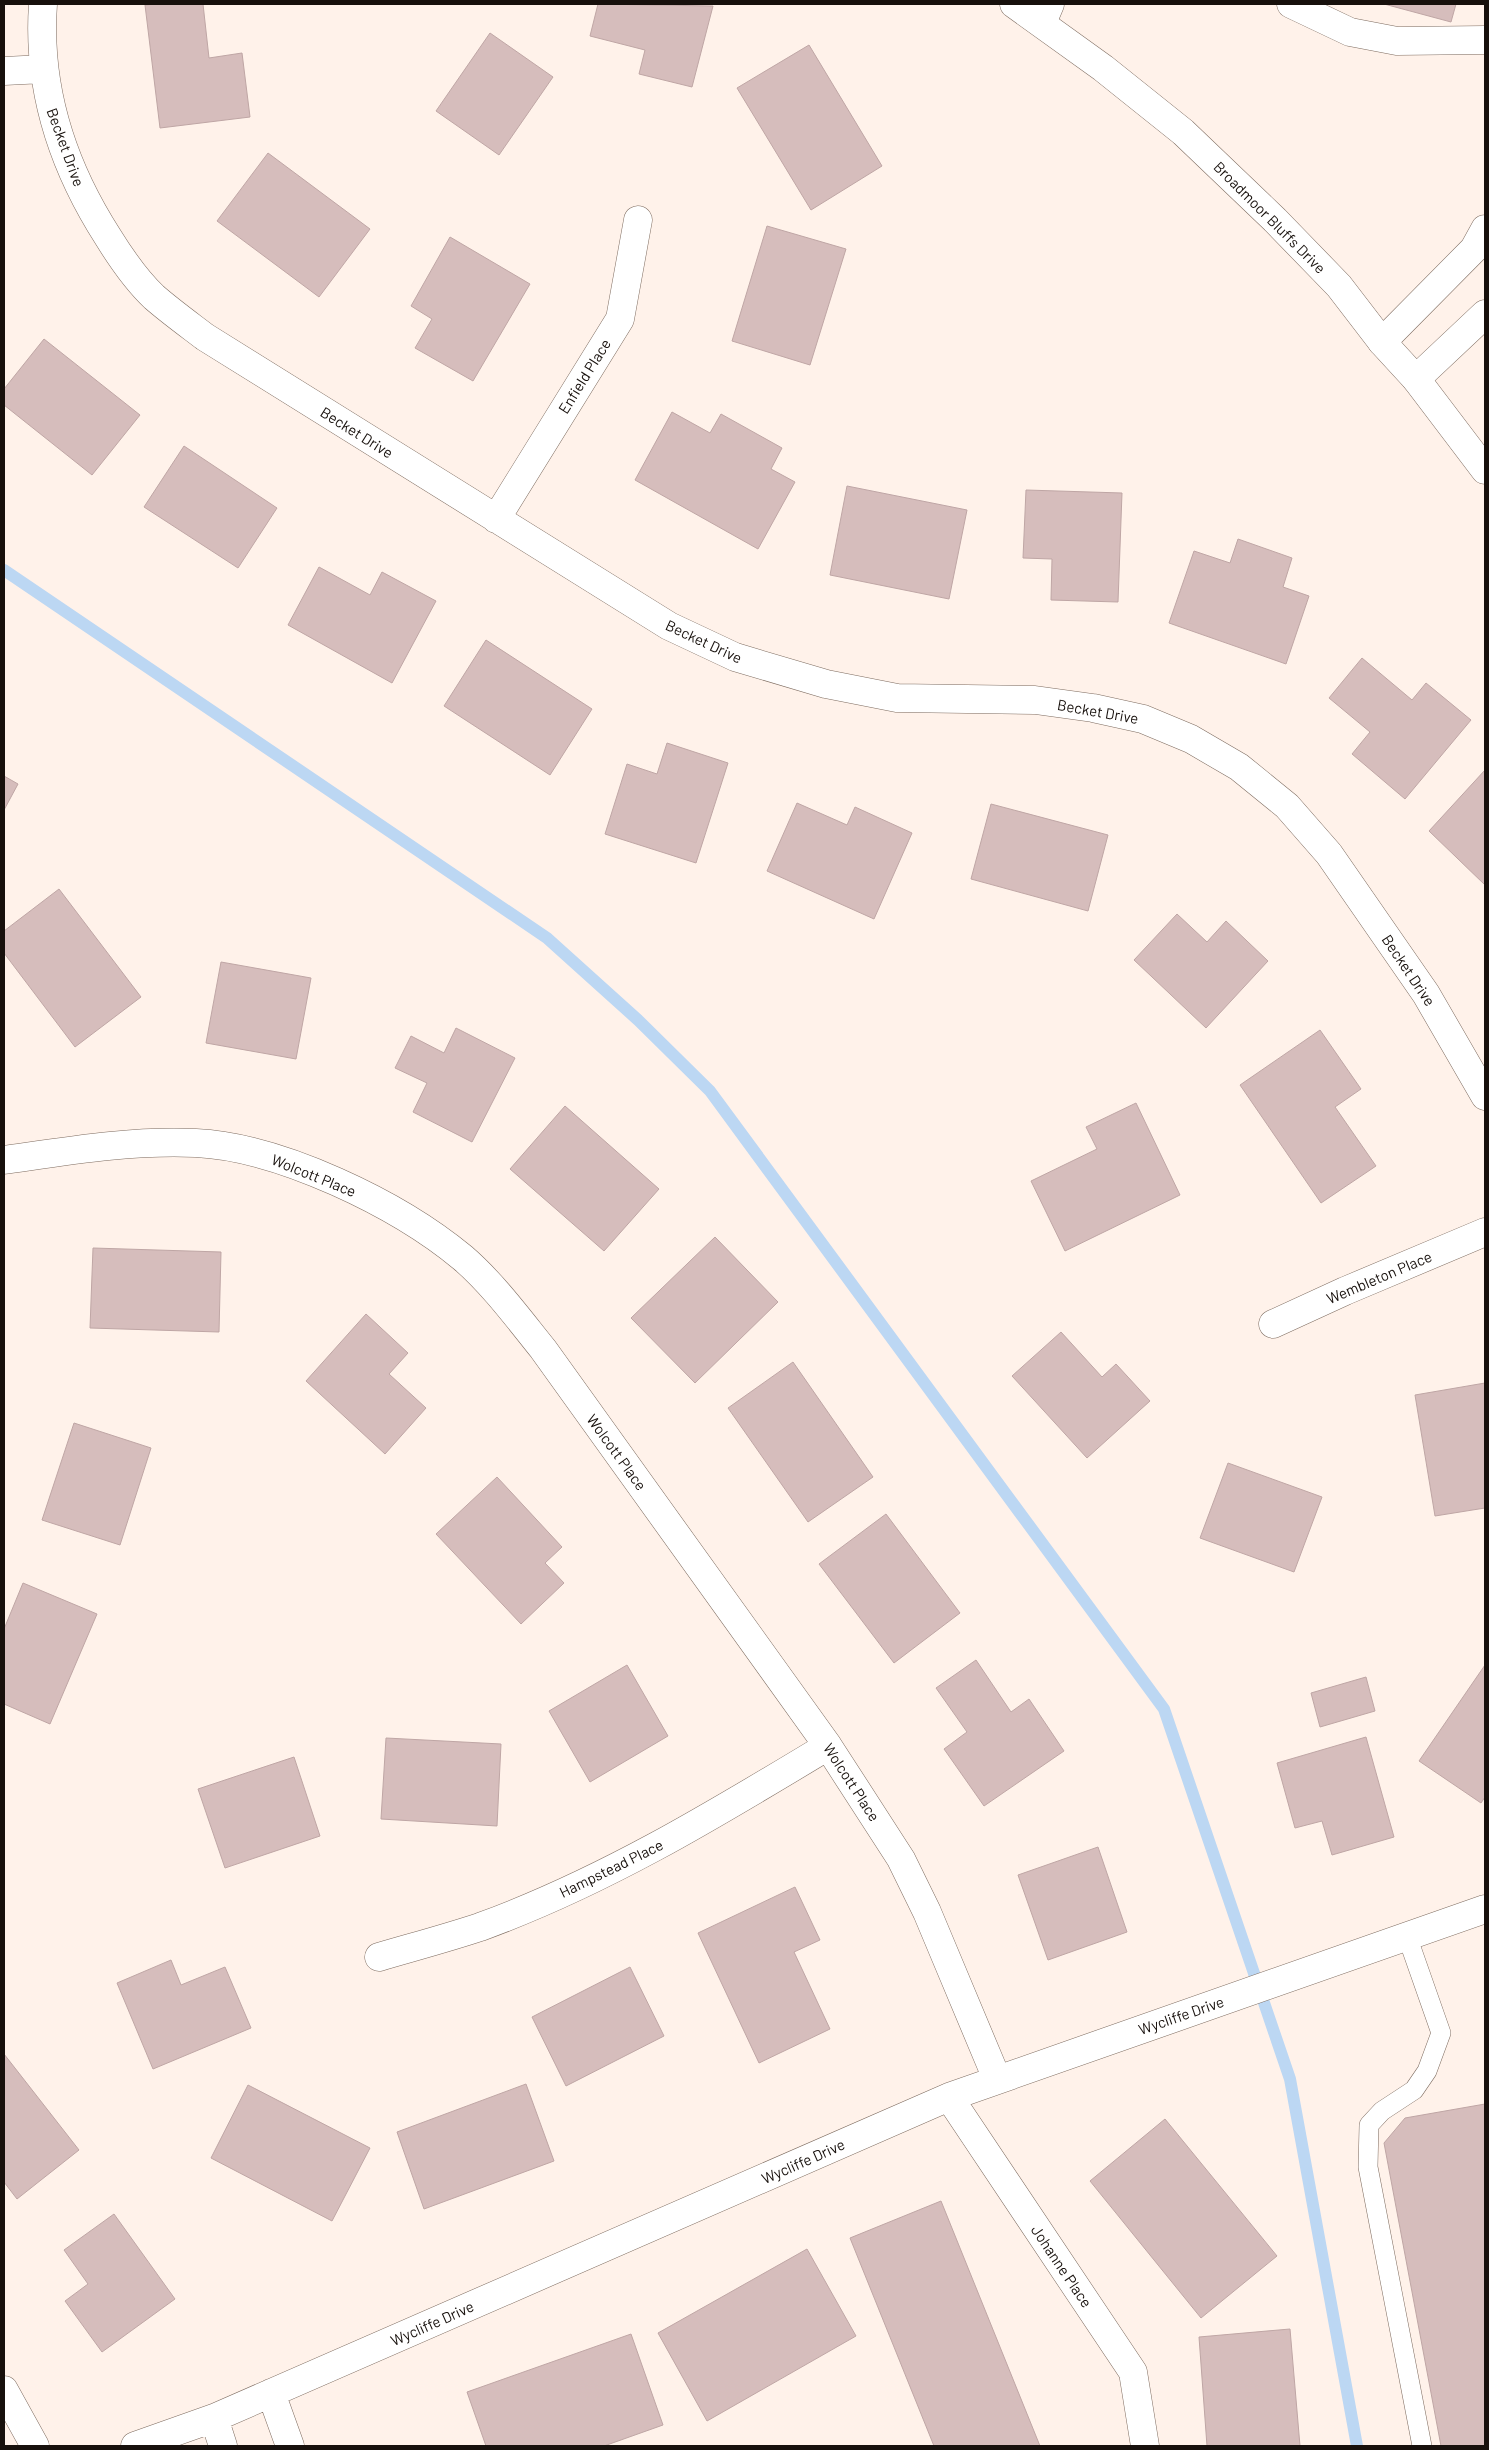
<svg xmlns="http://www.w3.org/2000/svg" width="1489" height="2450" font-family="Barlow,sans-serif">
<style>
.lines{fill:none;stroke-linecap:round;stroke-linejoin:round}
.stream{stroke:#bcd7f3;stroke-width:12}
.building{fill:#d6bdbc;stroke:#bfa6a5}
.lane-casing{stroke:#7e6c60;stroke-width:20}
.street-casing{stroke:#7e6c60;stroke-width:29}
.secondary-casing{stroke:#7e6c60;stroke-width:29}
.lane{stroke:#fff;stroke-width:19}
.street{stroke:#fff;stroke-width:28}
.secondary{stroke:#fff;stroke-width:28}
.labels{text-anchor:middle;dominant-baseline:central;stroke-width:4;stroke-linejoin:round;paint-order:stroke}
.street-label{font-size:15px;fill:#17100c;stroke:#fff}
</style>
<rect width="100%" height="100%" fill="#fff2ea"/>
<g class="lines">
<path class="stream" d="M 4,570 L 547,938 L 638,1020 L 710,1091 L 1164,1709 L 1290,2079 L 1357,2446"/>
</g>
<path class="building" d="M 155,4 L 203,4 L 209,58 L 242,53 L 250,117 L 160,128 L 145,5 Z
M 598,4 L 713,6 L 692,87 L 639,74 L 645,50 L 590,36 Z
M 1384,4 L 1456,4 L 1451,22 Z
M 490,33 L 553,77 L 499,155 L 436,111 Z
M 809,45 L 882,166 L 811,210 L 737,88 Z
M 268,153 L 370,229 L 319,297 L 217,221 Z
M 767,226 L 846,249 L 810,365 L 732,341 Z
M 450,237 L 530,284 L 473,381 L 415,348 L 432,319 L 411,306 Z
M 44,339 L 140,415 L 92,475 L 4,405 L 4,389 Z
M 672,412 L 710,433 L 721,414 L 782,448 L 771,469 L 795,482 L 758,549 L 635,480 Z
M 184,446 L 277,508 L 238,568 L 144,507 Z
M 847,486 L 967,510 L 949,599 L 830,575 Z
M 1026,490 L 1122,493 L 1118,602 L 1051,600 L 1052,559 L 1023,558 Z
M 1238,539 L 1292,558 L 1283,587 L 1309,596 L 1286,664 L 1169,623 L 1194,551 L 1230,563 Z
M 319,567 L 370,595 L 382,572 L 436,601 L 392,683 L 288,625 Z
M 486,640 L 592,709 L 550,775 L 444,706 Z
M 1362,658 L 1412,700 L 1426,683 L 1471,720 L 1405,799 L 1352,754 L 1370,732 L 1329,698 Z
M 667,743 L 728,763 L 696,863 L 605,834 L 627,764 L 657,774 Z
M 1485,770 L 1485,885 L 1429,831 Z
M 4,776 L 18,784 L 4,810 Z
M 797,803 L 847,825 L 855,807 L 912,833 L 874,919 L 767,871 Z
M 991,804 L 1108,835 L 1088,911 L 971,879 Z
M 59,889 L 141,997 L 75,1047 L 4,953 L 4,931 Z
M 1177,914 L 1207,942 L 1226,921 L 1268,961 L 1206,1028 L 1134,960 Z
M 221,962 L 311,978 L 296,1059 L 206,1043 Z
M 456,1028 L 515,1058 L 472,1142 L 413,1112 L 427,1083 L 395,1068 L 411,1036 L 444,1053 Z
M 1320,1030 L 1361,1089 L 1335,1107 L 1376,1166 L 1321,1203 L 1240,1085 Z
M 1136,1103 L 1180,1195 L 1065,1251 L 1031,1181 L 1097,1149 L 1086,1127 Z
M 565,1106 L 659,1189 L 604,1251 L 510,1169 Z
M 715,1237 L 778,1302 L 695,1383 L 631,1318 Z
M 93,1248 L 221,1252 L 219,1332 L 90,1328 Z
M 366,1314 L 408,1353 L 389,1374 L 426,1408 L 385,1454 L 306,1381 Z
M 1061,1332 L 1102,1377 L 1116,1364 L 1150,1401 L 1087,1458 L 1012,1376 Z
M 793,1362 L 873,1477 L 808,1522 L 728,1408 Z
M 1485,1383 L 1485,1508 L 1435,1516 L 1415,1395 Z
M 74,1423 L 151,1448 L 120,1545 L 42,1520 Z
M 1228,1463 L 1322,1497 L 1294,1572 L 1200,1538 Z
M 497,1477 L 562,1547 L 545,1563 L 564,1583 L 521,1624 L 436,1534 Z
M 886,1514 L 960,1613 L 894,1663 L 819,1564 Z
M 23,1583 L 97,1614 L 50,1724 L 4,1704 L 4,1629 Z
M 976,1660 L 1011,1712 L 1029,1699 L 1064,1751 L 984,1806 L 944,1749 L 967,1732 L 936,1688 Z
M 627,1665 L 668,1736 L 590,1782 L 549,1711 Z
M 1485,1665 L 1485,1797 L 1481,1803 L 1419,1761 Z
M 1366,1677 L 1375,1711 L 1320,1727 L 1311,1693 Z
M 1366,1737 L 1394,1837 L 1332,1855 L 1322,1821 L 1295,1828 L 1277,1763 Z
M 386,1738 L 501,1744 L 497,1826 L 381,1819 Z
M 294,1757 L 320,1836 L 225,1868 L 198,1789 Z
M 1098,1847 L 1127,1932 L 1048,1960 L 1018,1875 Z
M 795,1887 L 820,1940 L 794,1952 L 830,2029 L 759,2063 L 698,1933 Z
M 171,1960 L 181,1985 L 225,1967 L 251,2028 L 153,2069 L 117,1983 Z
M 630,1967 L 664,2036 L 566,2086 L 532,2017 Z
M 4,2054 L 79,2150 L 17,2199 L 4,2182 Z
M 526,2084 L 554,2161 L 424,2209 L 397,2132 Z
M 248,2085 L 370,2148 L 332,2221 L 211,2158 Z
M 1485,2104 L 1485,2446 L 1441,2446 L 1384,2143 L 1405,2118 Z
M 1165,2119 L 1277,2256 L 1201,2318 L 1090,2181 Z
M 941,2201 L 1040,2446 L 934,2446 L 850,2238 Z
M 114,2214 L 175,2299 L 102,2352 L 65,2301 L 88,2284 L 64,2250 Z
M 807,2249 L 856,2336 L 707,2421 L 658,2333 Z
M 1290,2329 L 1300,2446 L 1207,2446 L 1199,2337 Z
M 631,2334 L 663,2425 L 604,2446 L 486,2446 L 467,2392 Z"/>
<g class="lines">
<defs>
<path id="lane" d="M 1407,1936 L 1441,2033 L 1427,2071 L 1414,2090 L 1382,2111 L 1369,2125 L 1368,2167 L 1422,2446"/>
<path id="street" d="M 43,4 C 37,88 63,167 108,237 C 121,258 136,280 154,297 C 170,311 188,324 205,337 L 669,626 L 735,657 L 826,684 L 897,698 L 1035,700 L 1093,708 L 1143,719 L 1191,739 L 1239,767 L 1287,806 L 1329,854 L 1426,994 L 1485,1096
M 1291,4 L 1350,32 L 1397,41 L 1485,40
M 1042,23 L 1050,4
M 4,71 L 44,69
M 1382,342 L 1474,249 L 1485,229
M 1416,379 L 1485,314
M 496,519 L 620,319 L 638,220
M 4,1160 C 67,1151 131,1140 196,1143 C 280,1147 398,1204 463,1258 C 493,1284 518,1318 543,1349 L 828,1746 L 901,1859 L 927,1912 L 997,2079
M 1273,1324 L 1345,1291 L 1485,1232
M 379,1957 C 413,1947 447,1938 480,1927 C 604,1882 717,1813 828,1746
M 949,2097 L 1133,2372 L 1145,2446
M 4,2390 L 35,2446
M 271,2393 L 290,2446
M 214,2418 L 223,2446
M 135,2446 L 214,2418 L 949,2097 L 1485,1909"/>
<path id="secondary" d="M 1014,4 L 1103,68 L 1183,132 L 1275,220 L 1339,286 L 1382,342 L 1416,379 L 1485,470"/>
</defs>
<use href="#lane" class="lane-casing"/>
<use href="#street" class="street-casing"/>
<use href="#secondary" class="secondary-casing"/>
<use href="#lane" class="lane"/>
<use href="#street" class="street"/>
<use href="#secondary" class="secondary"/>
</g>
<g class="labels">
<g class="street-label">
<text transform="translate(66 147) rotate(70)">Becket Drive</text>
<text transform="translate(1270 217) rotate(45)">Broadmoor Bluffs Drive</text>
<text transform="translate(584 376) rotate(-58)">Enfield Place</text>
<text transform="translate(357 432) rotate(32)">Becket Drive</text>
<text transform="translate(704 641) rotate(25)">Becket Drive</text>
<text transform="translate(1098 711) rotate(10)">Becket Drive</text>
<text transform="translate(1409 970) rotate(56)">Becket Drive</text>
<text transform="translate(314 1175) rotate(22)">Wolcott Place</text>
<text transform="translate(1379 1277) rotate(-23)">Wembleton Place</text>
<text transform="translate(617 1452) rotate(54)">Wolcott Place</text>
<text transform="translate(852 1782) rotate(57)">Wolcott Place</text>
<text transform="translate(611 1868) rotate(-26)">Hampstead Place</text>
<text transform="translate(1181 2015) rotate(-19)">Wycliffe Drive</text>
<text transform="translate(803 2161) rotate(-24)">Wycliffe Drive</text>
<text transform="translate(1062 2266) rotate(56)">Johanne Place</text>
<text transform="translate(432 2323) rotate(-24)">Wycliffe Drive</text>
</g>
</g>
<rect width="1489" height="2450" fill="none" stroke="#17100c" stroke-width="10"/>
</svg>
